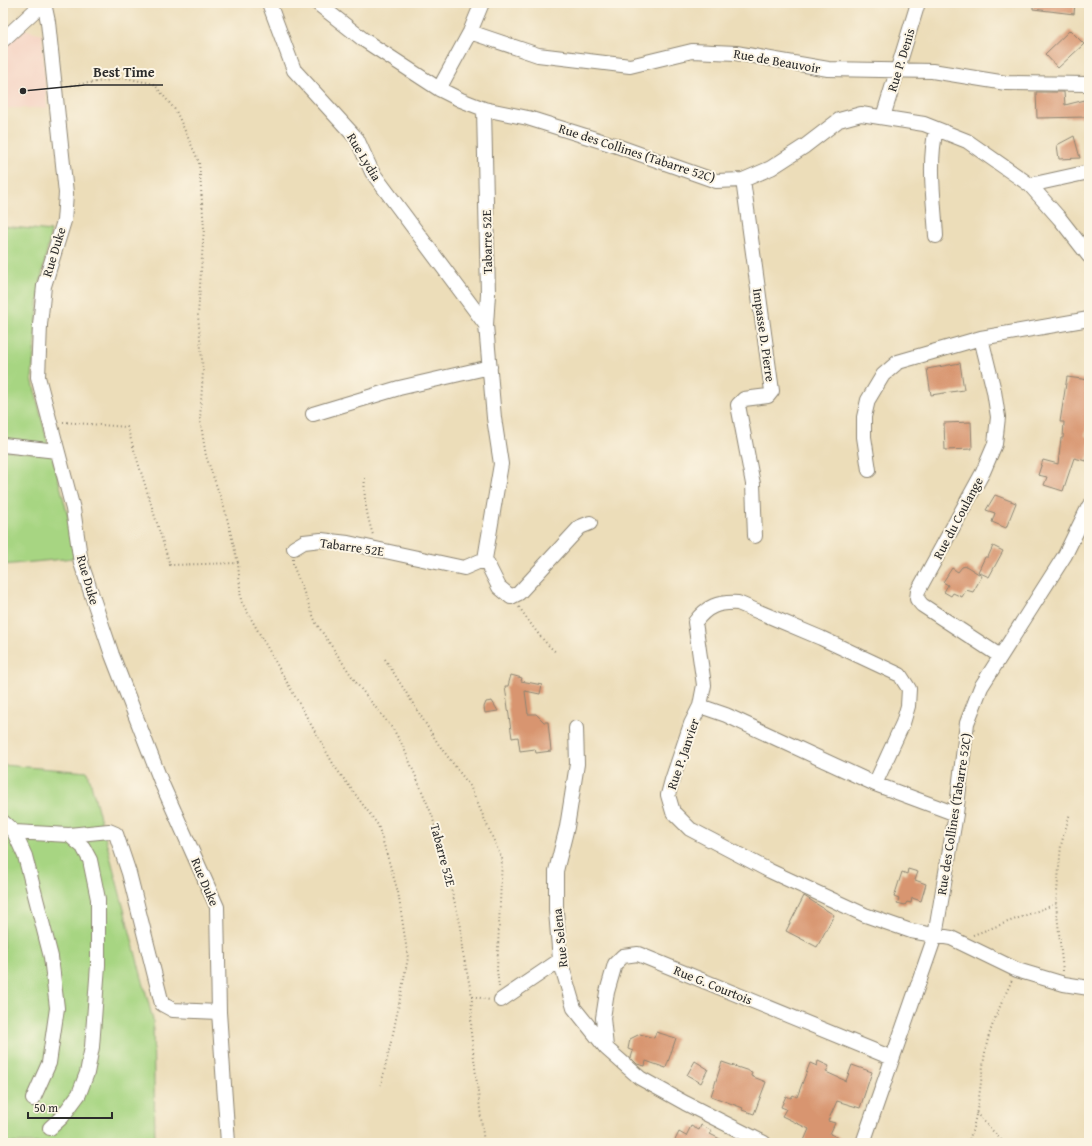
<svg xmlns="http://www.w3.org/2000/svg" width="1092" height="1146" font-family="'Gentium Book Plus',serif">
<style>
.built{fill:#f5d2c2}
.green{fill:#a7d582;stroke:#698056}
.building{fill:#d8956f}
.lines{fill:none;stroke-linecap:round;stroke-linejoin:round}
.minor-casing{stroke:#8c8472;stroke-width:16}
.path{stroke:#8c8472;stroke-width:2;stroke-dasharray:1 3;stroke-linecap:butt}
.minor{stroke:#fff;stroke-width:14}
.labels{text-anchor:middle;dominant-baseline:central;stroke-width:4;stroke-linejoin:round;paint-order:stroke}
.street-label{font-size:13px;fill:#2b2b2b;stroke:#fcf5e5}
.leader{fill:none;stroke:#2b2b2b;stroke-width:1.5}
.callout-dot{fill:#2b2b2b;stroke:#fcf5e5;stroke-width:1.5}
.callout-label{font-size:14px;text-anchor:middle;font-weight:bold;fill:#2b2b2b;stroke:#fcf5e5;stroke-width:4;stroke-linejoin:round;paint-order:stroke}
</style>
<rect width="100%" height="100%" fill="#fcf5e5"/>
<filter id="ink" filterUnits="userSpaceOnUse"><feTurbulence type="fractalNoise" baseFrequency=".025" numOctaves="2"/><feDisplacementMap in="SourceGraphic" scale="8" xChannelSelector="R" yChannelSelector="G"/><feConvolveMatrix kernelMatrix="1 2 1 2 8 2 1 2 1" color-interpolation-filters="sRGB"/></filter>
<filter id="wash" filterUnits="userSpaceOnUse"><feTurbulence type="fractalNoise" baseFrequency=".012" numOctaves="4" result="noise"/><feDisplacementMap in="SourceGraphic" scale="16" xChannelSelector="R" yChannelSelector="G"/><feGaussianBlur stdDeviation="0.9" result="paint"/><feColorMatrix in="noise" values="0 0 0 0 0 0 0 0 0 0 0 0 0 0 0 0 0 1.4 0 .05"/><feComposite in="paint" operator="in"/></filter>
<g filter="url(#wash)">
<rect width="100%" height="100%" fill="#ecddb9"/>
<path class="built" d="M 24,29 L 42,34 L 47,108 L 3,108 L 7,43 Z"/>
<path class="green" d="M 3,226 L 51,231 L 40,285 L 32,378 L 48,445 L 3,439 Z
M 3,450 L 52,455 L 72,531 L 74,558 L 3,565 Z
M 3,765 L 88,772 L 153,1020 L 155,1143 L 3,1143 Z"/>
<g id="blocks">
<path class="building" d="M 1033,3 L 1075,3 L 1074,14 L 1033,9 Z
M 1070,30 L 1084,44 L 1058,68 L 1045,54 Z
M 1036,92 L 1064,92 L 1065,105 L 1089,99 L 1089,117 L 1037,118 Z
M 1074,136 L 1080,158 L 1059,159 L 1057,145 Z
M 960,363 L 964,390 L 931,395 L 927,369 Z
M 1067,377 L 1089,380 L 1089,414 L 1085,436 L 1089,436 L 1089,455 L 1086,461 L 1074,458 L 1063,491 L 1044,485 L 1047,477 L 1038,475 L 1043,460 L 1058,464 L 1061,438 L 1063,438 L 1064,422 L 1060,422 Z
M 971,422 L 972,449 L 945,450 L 944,423 Z
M 995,495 L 1016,503 L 1006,528 L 992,522 L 995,513 L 986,510 Z
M 993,546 L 1003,551 L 989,577 L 978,572 L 985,557 L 988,557 Z
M 966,566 L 982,576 L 973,592 L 966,590 L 962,597 L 953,593 L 951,596 L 944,592 L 948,585 L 943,582 L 952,568 L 958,572 L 962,567 Z
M 511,675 L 522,678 L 521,681 L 542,685 L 540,694 L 525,691 L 528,714 L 536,714 L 544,722 L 548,722 L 551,751 L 536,753 L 535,749 L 520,751 L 518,737 L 512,738 L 505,686 L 508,686 Z
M 492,701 L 498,711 L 485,713 L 484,707 L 486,702 Z
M 908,869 L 918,872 L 915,880 L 926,884 L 921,901 L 912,898 L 911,903 L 907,902 L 905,905 L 897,903 L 899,899 L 894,897 L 902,872 L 907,874 Z
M 804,896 L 834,915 L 817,947 L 786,931 Z
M 656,1032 L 676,1038 L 666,1068 L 646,1061 L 645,1066 L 637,1064 L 631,1058 L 633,1051 L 628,1049 L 630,1039 L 640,1034 L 654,1038 Z
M 695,1061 L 708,1069 L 701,1083 L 687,1075 Z
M 818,1061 L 829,1066 L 826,1072 L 846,1081 L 852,1065 L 872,1072 L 860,1108 L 837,1101 L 828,1121 L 835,1123 L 830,1134 L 851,1143 L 803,1143 L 809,1129 L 782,1116 L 786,1109 L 781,1107 L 786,1096 L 791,1098 L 793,1095 L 797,1097 L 810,1063 L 817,1066 Z
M 722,1062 L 752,1072 L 751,1076 L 766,1082 L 754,1114 L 742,1110 L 743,1108 L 711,1096 Z
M 701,1125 L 712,1131 L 710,1134 L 728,1143 L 680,1143 L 675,1140 L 679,1132 L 686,1136 L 691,1126 L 699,1130 Z"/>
</g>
</g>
<g filter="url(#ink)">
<use href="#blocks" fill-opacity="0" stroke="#8c8472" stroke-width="1"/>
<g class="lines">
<defs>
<path id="minor" d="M 44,3 L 48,22 L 66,193 L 64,221 L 44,286 L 40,325 L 38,377 L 73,509 L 81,563 L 112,655 L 162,784 L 217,907 L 219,1012 L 228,1143
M 269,3 L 294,70 L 357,139 L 372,172 L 486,325
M 317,3 L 364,40 L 439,89 L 461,100 L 484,109 L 528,118 L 614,145 L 716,181 L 743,180 L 771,168 L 805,146 L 839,120 L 861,114 L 924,124 L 967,141 L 1030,185 L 1060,219 L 1089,256
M 470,32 L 538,55 L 630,66 L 692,51 L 736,53 L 828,69 L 932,71 L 1006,83 L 1089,84
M 3,40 L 43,3
M 439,89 L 470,32 L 482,3
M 883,117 L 918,3
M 743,180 L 772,391 L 768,396 L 744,399 L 738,405 L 753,484 L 755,536
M 1030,185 L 1089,172
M 936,236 C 934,200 928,164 936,129
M 981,338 L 994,391 L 998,417 L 995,444 L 983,472 L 918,591 L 917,599 L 922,605 L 1000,656
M 313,414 L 399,388 L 490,367
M 3,445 L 57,451
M 869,470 L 864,437 L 864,417 L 868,400 L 883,375 L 898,362 L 981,338 L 1089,319
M 294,548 L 304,542 L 321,540 L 348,543 L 464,568 L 485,559 L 501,464 L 494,418 L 486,325 L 488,294 L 484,109
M 485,559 L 499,587 L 511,597 L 519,593 L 580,527 L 590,523
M 700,706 L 726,715 L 875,784 L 956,814
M 576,728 L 577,764 L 567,827 L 556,871 L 556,911 L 560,960 L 574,1008 L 606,1048 L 640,1078 L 685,1103 L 764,1143
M 875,784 L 903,723 L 908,706 L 909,689 L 900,675 L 821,638 L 738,603 C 718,602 707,606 695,622 L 704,685 L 700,706 L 691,724 L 672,780 L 668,795 L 673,812 L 690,829 L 770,871 L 865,915 L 911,931 L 951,938 L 1017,970 L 1064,984 L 1089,988
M 3,822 L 14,832 L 25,856 L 51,957 L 57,1008 L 49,1063 L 33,1099
M 14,832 L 69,835 L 83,847 L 90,860 L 98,899 L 98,965 L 92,1047 L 87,1073 L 79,1094 L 62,1117 L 50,1128
M 69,835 L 109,831 L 116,834 L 129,873 L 162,1004 L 173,1010 L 219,1012
M 501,1000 L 560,960
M 606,1047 L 603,1018 L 607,992 L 615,964 L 623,956 L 638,954 L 892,1058
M 863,1143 L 935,936 L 956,814 L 967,723 L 981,687 L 1065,555 L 1089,506"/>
</defs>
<use href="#minor" class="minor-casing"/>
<path class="path" d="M 67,86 L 126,78 L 154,84 L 176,111 L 199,162 L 204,228 L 198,315 L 203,371 L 200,419 L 206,456 L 225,510 L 238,563
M 63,422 L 127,427 L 170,565 L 238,563 L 241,601 L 335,767 L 378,825 L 398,892 L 408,958 L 394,1029 L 381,1085
M 365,478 C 363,497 367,516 373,535
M 293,559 L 293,565 L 316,623 L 357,684 L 393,729 L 403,746 L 432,815 L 461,927 L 462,949 L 472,996 L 471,1033 L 484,1143
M 519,607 C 531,624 541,640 557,653
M 385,659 L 439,745 L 470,786 L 502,859 L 497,970 L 499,987
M 973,935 L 1056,904
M 1063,971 L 1056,904 L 1061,845 L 1070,813
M 472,996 L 490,1000
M 976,1113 L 1004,1143
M 968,1143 C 980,1112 980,1079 986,1047 C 991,1024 1002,1002 1012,980"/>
<use href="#minor" class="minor"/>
</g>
</g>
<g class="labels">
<g class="street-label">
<text transform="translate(901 60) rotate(-73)">Rue P. Denis</text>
<text transform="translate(777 61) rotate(10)">Rue de Beauvoir</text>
<text transform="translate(637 153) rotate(18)">Rue des Collines (Tabarre 52C)</text>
<text transform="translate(364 157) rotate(59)">Rue Lydia</text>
<text transform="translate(487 242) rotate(-91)">Tabarre 52E</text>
<text transform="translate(54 252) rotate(-73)">Rue Duke</text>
<text transform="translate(764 335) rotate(82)">Impasse D. Pierre</text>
<text transform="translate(958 518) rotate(-62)">Rue du Coulange</text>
<text transform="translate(352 547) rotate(8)">Tabarre 52E</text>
<text transform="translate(88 580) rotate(74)">Rue Duke</text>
<text transform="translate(683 754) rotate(-71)">Rue P. Janvier</text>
<text transform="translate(954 814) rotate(-81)">Rue des Collines (Tabarre 52C)</text>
<text transform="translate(443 855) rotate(75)">Tabarre 52E</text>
<text transform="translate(205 882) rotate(67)">Rue Duke</text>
<text transform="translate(560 938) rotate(-96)">Rue Selena</text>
<text transform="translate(713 985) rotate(22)">Rue G. Courtois</text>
</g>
</g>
<path class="leader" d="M23 91L85 85H163"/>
<circle class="callout-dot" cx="23" cy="91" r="4"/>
<g class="callout-label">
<text x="124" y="77">Best Time</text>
</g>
<rect width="1092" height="1146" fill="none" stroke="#fcf5e5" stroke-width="16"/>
<path d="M28 1112v6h84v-6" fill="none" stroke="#2b2b2b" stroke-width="2"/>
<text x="34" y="1112" font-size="12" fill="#2b2b2b" stroke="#fcf5e5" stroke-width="3" paint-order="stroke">50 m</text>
</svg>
